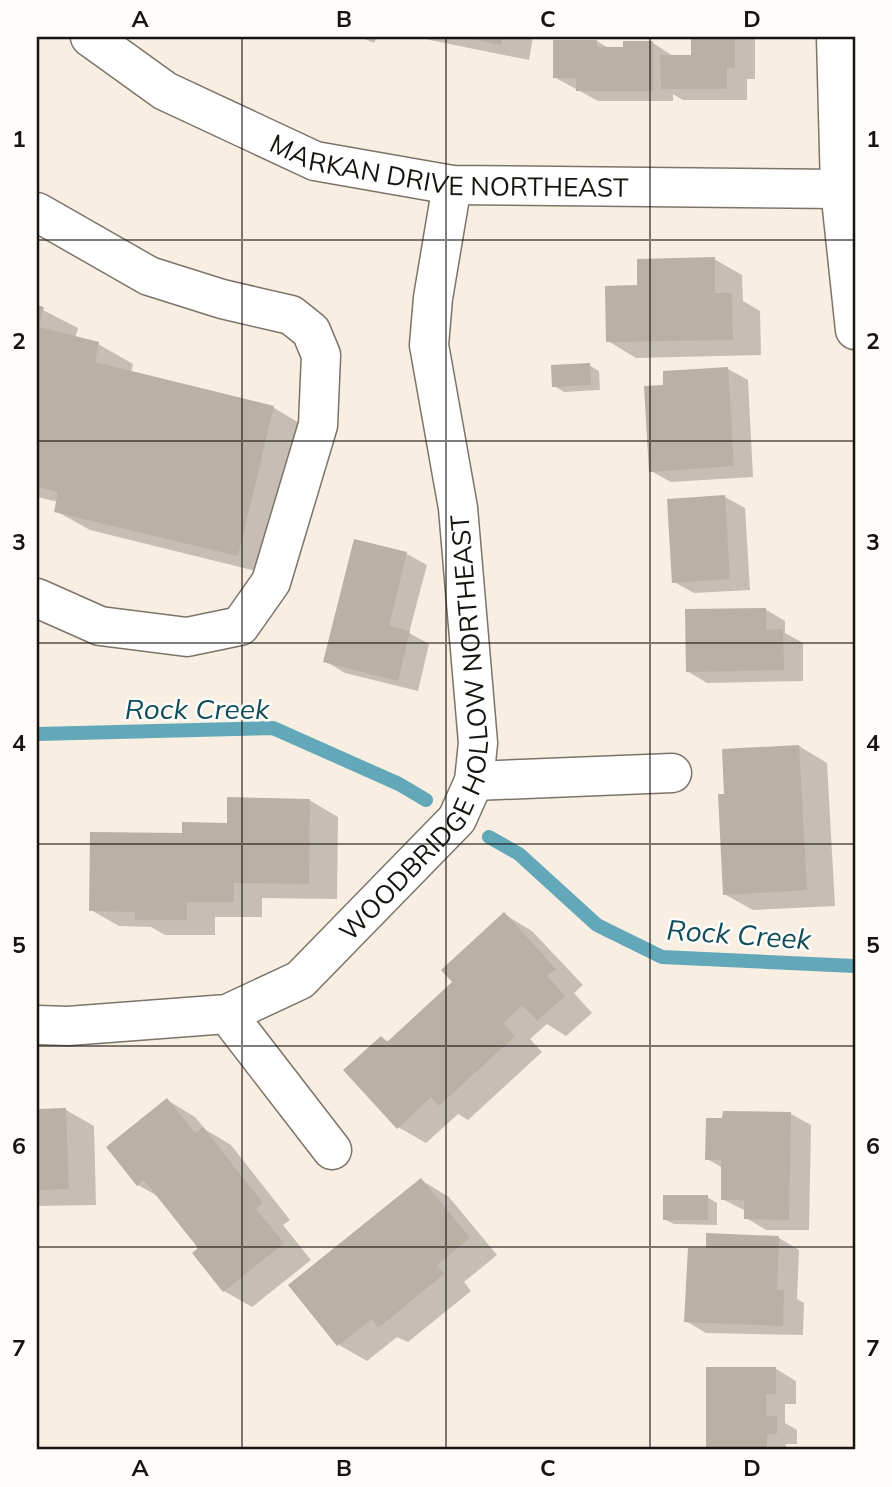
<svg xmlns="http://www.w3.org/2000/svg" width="892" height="1487" font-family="Mulish,sans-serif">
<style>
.shadow{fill:#0003}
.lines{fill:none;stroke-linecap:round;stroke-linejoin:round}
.stream{stroke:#62a8b8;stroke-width:14}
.building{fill:#bab0a4}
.minor-casing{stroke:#7d7469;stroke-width:41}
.minor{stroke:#fff;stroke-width:38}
.grid{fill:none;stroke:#171410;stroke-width:2;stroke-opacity:0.55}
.labels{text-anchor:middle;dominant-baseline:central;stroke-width:5;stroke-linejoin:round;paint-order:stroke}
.street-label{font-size:26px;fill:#171410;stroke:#fffdfa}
.water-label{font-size:28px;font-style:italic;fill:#0e4d59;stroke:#fffdfa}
.neatline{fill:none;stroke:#171410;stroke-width:2.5}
.grid-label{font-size:23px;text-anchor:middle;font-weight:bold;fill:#171410}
</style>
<rect width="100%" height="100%" fill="#f8eee2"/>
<path class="shadow" d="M 360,37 L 377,37 L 374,43 Z
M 415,37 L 533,37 L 529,60 Z
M 693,37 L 755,37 L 755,79 L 747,79 L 747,100 L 683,100 L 673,94 L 673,101 L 598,101 L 554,77 L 597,41 L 610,49 L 653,43 L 673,56 L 693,56 Z
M 714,259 L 742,275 L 743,301 L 760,311 L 761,355 L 636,358 L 608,341 L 639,287 Z
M 37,307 L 78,328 L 75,338 L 98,344 L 133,364 L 131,373 L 274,408 L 308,428 L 272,575 L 90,530 L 56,511 L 58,502 L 37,497 Z
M 589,365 L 599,371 L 600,390 L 564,392 L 554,386 Z
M 728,369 L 748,380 L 753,477 L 671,482 L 651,471 L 665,387 Z
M 725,497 L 745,508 L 750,590 L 694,593 L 674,582 Z
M 407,554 L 427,565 L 409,633 L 429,644 L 418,691 L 345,673 L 325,661 Z
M 765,609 L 785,621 L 785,633 L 803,643 L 803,681 L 707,683 L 687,671 Z
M 799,746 L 827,763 L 835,906 L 753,910 L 724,894 L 726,796 Z
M 309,800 L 338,817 L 337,899 L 262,898 L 262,917 L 215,917 L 215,935 L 165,935 L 151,927 L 119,926 L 91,910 L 184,835 Z
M 504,914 L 532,931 L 583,985 L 574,993 L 592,1013 L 566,1036 L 547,1024 L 530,1039 L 542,1052 L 468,1120 L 458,1114 L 426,1143 L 398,1127 L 381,1038 L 389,1042 L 454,982 Z
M 167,1100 L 195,1117 L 206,1130 L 231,1145 L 290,1220 L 283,1225 L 311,1260 L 252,1307 L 224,1291 L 200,1248 L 161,1198 L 138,1185 Z
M 37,1110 L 66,1110 L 94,1126 L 96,1205 L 37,1206 Z
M 791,1114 L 811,1125 L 809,1230 L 766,1230 L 746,1218 L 746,1211 L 722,1199 L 723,1168 L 707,1159 Z
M 421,1180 L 449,1197 L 497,1255 L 464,1282 L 471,1291 L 408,1342 L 397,1337 L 367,1361 L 339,1345 Z
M 707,1197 L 717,1203 L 717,1225 L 674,1224 L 664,1219 Z
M 779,1238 L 799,1250 L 797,1299 L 804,1303 L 803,1335 L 706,1333 L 686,1321 L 707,1250 Z
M 708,1369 L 776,1369 L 796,1381 L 796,1404 L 785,1404 L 785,1423 L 797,1430 L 797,1444 L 786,1444 L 786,1450 L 708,1450 Z"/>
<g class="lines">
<path class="stream" d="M 37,734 L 273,728 L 399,784 L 426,800
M 489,837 L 519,854 L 597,925 L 662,957 L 855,966"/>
</g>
<path class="building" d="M 461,37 L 502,37 L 501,45 Z
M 691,37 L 735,37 L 735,68 L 727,68 L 727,89 L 661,89 L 660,55 L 691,55 Z
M 553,40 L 597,40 L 597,47 L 623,47 L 623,41 L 653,41 L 653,91 L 576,91 L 576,78 L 553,78 Z
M 715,257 L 715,293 L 732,293 L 733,340 L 606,342 L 605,286 L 637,285 L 637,259 Z
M 37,305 L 44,307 L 39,327 L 99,342 L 95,362 L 274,406 L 238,556 L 54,512 L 58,492 L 37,487 Z
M 590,363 L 591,385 L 552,387 L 551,365 Z
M 728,367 L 734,466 L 649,472 L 644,386 L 663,385 L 663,371 Z
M 725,495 L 730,579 L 672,583 L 667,499 Z
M 354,539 L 407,552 L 389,626 L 410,631 L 398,681 L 323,662 Z
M 766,608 L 766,630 L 783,629 L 784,670 L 686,672 L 685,609 Z
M 799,745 L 807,890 L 723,895 L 718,794 L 724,794 L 722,749 Z
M 227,797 L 310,799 L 309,884 L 234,883 L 234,902 L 187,902 L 187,920 L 135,920 L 135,912 L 89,911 L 90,832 L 182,833 L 182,822 L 227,823 Z
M 504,912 L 556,969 L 547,976 L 565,996 L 537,1021 L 522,1005 L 503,1023 L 515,1036 L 439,1106 L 431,1097 L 397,1129 L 343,1070 L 381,1036 L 387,1042 L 452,982 L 441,970 Z
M 167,1098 L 195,1133 L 203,1127 L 263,1203 L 256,1209 L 284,1243 L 223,1292 L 192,1253 L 198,1248 L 144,1180 L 137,1186 L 106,1147 Z
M 66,1108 L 69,1189 L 37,1190 L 37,1109 Z
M 723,1111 L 791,1112 L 789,1220 L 744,1219 L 744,1200 L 721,1200 L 721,1160 L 705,1160 L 706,1118 L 722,1118 Z
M 421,1178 L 470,1238 L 437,1265 L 444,1274 L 378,1328 L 372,1319 L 337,1346 L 288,1285 Z
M 663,1195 L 708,1195 L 708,1220 L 663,1220 Z
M 706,1233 L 779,1236 L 777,1290 L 784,1290 L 783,1326 L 684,1322 L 688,1248 L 706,1248 Z
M 706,1367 L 776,1367 L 776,1394 L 766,1394 L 766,1416 L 777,1416 L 777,1434 L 767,1434 L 767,1450 L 706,1450 Z"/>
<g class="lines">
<defs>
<g id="minor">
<path id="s1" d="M 90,37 L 165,91 L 315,161 L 452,185 L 840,189"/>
<path d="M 836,37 L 840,189 L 855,330"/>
<path d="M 37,212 L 149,276 L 222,299 L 291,315 L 311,331 L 321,355 L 318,425 L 271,582 L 240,626 L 187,637 L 100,626 L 37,598"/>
<path d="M 474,781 L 672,773"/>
<path d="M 227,1014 L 332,1150"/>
<path id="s2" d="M 37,1025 L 68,1026 L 227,1014 L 300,980 L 457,819 L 474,781 L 478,743 L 458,508 L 429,345 L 433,298 L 452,185"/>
</g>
</defs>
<use href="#minor" class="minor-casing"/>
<use href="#minor" class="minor"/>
</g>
<path class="grid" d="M 242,37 L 242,1450M 446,37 L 446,1450M 650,37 L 650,1450M 37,240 L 855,240M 37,441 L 855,441M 37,643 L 855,643M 37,844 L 855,844M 37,1046 L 855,1046M 37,1247 L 855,1247"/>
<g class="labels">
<g class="street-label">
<text stroke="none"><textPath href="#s1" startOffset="392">MARKAN DRIVE NORTHEAST</textPath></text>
<text stroke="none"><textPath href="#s2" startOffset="569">WOODBRIDGE HOLLOW NORTHEAST</textPath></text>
</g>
<g class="water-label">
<text x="197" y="708">Rock Creek</text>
<text transform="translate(739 934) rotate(4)">Rock Creek</text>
</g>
</g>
<rect width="892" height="1487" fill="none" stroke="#fffdfa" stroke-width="77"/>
<rect x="38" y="38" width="816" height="1410" class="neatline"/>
<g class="grid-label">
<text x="140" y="27">A</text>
<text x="344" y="27">B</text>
<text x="548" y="27">C</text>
<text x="752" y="27">D</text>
<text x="19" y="147">1</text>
<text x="873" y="147">1</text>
<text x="19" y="349">2</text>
<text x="873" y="349">2</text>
<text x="19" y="550">3</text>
<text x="873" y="550">3</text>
<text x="19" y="751">4</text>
<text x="873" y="751">4</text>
<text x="19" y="953">5</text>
<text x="873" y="953">5</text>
<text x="19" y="1154">6</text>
<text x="873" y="1154">6</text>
<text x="19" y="1356">7</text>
<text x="873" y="1356">7</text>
<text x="140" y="1476">A</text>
<text x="344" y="1476">B</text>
<text x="548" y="1476">C</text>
<text x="752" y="1476">D</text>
</g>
</svg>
